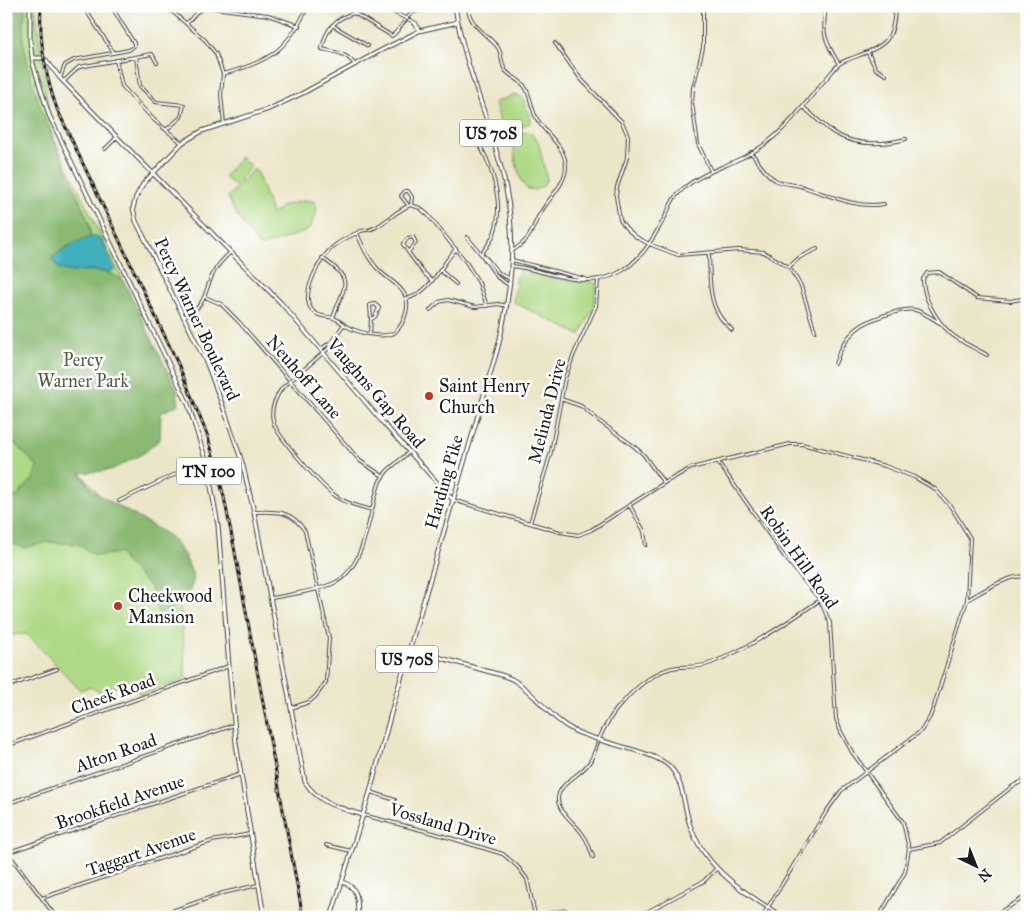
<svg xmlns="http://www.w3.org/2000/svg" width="1033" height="923" font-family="'IM FELL Great Primer',serif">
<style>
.green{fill:#aed985;stroke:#657a50}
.forest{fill:#8ab972;stroke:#536a47}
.water{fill:#40b0bc;stroke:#2e666c}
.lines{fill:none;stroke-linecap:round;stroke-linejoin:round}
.street-casing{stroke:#3b3a36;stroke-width:4}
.secondary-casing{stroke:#3b3a36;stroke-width:5}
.primary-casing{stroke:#3b3a36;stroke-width:5}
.street{stroke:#fff;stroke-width:2}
.secondary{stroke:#fff;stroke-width:3}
.primary{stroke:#fff;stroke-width:3}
.rail-casing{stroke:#1c1c1c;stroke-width:3}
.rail{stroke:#fff;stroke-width:1;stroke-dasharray:4;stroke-linecap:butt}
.poi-dot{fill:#c8321e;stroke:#fff;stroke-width:2}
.labels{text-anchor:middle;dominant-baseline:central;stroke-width:5;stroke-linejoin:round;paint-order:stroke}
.shield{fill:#fff;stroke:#606060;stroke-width:1}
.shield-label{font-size:16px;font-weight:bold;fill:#1c1c1c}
.street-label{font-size:18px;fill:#1c1c1c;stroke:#fff}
.park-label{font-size:18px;fill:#4f5e41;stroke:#fff}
.poi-label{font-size:18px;fill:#1c1c1c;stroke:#fff;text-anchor:start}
</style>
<rect width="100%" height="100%" fill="#fff"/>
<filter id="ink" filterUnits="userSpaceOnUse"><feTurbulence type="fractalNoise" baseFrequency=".02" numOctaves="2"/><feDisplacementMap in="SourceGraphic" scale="10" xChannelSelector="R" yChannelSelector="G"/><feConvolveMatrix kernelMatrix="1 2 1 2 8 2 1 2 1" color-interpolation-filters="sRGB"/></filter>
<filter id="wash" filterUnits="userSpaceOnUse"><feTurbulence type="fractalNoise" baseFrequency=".0096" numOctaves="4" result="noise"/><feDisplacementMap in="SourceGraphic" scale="20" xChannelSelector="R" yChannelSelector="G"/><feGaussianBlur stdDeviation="1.12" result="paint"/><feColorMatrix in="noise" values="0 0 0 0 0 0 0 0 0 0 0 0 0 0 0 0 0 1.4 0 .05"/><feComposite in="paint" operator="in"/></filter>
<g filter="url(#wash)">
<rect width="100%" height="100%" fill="#ece6c9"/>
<path class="green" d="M 6,6 L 35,6 L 52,135 L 177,391 L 80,472 L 179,589 L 186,679 L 140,695 L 134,680 L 101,692 L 89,687 L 80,690 L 27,634 L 6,635 Z
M 516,94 L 523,98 L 531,120 L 530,123 L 509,132 L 506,130 L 502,122 L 500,122 L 495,102 Z
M 525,132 L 531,133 L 538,141 L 547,179 L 543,186 L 535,190 L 527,189 C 519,182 510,146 516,136 Z
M 240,157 L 251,166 L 235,186 L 224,177 Z
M 253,170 L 256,170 L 272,214 L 278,211 L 281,206 L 307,200 L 315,202 C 320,213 313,221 307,231 L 263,246 L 258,245 C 246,230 235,215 228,197 Z
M 525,269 L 564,280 L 591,281 L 596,284 L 594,306 L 580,335 L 513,302 L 517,275 L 521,270 Z"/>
<path class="forest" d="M 6,6 L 23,6 L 25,9 L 23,40 L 32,82 L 42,112 L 89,223 L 91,237 L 66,247 L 71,272 C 92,270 104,269 123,280 L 177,391 L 179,404 L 161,413 L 160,439 L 144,453 L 111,470 L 80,473 L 92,491 L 170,536 L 185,556 L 194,578 L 187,601 L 158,614 L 150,587 L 124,560 L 120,553 L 96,556 L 78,544 L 47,542 L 24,548 L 6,541 L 6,495 L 16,497 L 33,479 L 37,466 L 13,442 L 6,446 Z"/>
<path class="water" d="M 96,236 L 101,239 L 115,269 L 110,272 L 90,270 L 71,272 L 58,268 L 52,258 C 64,248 80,238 96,236 Z"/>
</g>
<g filter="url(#ink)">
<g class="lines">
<defs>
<path id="street" d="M 83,6 L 114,53
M 166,6 L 205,40 L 216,54 L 223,74 L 221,95 L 224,124
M 380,6 L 416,23 L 419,30
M 468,6 C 468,24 485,33 496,45 C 503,52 500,62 505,70 C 510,77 520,79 525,87 C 531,96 531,109 537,119 C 546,135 565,145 566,166 C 566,183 551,196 543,209 C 529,229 536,236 512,251
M 703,6 L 703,48 L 693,88 L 692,103 L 698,144 L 711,171
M 826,6 C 822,34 824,40 839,64
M 354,13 L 357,6
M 413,22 L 419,30
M 187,23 L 197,12 L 206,7 L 268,15 L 299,26
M 332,25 L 368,46
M 555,43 L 580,78 L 622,122 L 628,136 L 627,158 L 617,187 L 616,196 L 620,220 L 626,228 L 636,237 L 649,244 L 678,255 L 739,250 L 764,252 L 789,267 L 801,286 L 815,331
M 868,53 L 876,69 L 886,75
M 136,57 L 140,86 L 156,102 L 184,105 L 181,117 L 166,130
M 116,60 L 122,86 L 154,120 L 182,143
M 355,65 C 347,53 336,52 322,49 C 325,30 335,18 354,13 L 392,36 C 400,30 406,17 412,13 C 418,10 423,11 428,6
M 223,74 C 269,62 288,50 308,6
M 60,78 L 65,65 L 74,60 L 129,50 L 134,46 L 134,43 L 111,6
M 64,81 L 79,67 L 152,54 L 157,63
M 803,107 C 813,115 823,126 834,133 C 856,146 882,145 906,139
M 105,149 L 117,137
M 751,152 C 758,162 766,175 777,181 C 784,184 793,184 800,186 C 828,194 854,209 884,204
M 408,205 L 401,196 L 405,191 L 408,191 L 412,197 L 411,205
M 357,233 C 362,245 367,257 376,267 C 388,282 413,288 406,313 C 404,321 400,328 394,333 C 381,339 359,333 346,326 C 342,323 338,319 333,318 C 325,316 318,317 312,310 C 299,294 321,256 334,246 C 342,240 352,235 361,231 C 366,230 371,230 376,227 C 388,221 398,209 411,205 L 420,208 L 428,215 L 466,262 L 479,283 L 487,306
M 467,237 L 481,254 C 488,246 494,237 496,227 C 503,199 491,161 475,138
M 408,252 L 403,244 L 408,238 L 413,237 L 416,243 L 408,252 L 422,271 L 432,281
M 709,254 C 710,273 708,298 719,315 C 722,321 728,325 732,330
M 322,258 C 357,281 343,286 333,318
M 512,260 L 585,279
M 512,266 C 547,270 581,290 616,274 C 640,263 653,239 665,217 C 668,211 671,203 675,197 C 690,179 713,171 733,162 C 747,156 764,146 775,136 C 793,121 808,100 823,82 C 828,77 833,70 838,65 C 842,61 850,59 855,57 C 886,45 894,41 895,6
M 789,267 L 800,257 L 817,249
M 440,270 L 456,284
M 509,278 C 496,276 492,261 481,254 L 498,278 L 509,285
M 205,297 L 221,304 L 239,322 L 360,461 L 383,476
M 406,299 C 431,293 440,266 456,249
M 430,310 L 439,302 L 448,300 L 475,307 L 498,304 L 507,306
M 185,316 C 207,305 203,294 213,274 C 217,265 224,258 231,252
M 370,333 L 371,319 L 375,317 L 379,308 L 375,304 L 370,305 L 371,319
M 334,339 L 344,324
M 321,349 L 334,340 L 330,347 L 282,388 C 275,398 269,411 274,424 C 278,437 321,485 333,494 C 344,503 358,506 372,510
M 987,355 C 975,348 960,342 950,333 C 936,320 923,298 923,279 L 927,273 L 939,272 L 977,298 L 1010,301 L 1027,298
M 835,364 C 845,333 861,321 892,313 C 899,311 907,308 915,310 C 924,312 934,320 942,324
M 561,399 L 581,406 L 599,421 L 631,444 L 643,454 L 664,483
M 718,462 L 784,556 L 820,600 L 830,623 L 836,719 L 841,732 L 852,752 L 903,822 L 909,849 L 905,872 L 879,917
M 453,500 L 560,532 L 578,535 L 591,530 L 664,483 L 691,468 L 790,444 L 802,444 L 885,466 L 914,477 L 935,489 L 951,507 L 970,538 L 967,600
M 119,501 L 178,473 L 207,464
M 630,506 L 644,531 L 646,545
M 254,512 C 277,511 291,510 305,531 L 329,638 L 326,682 L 316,696 L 309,702 L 291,708
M 530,523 L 551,452 L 565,378 L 574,354 L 596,306 L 598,279
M 272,598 C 291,594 319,591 336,582 C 366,566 369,511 380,481 L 387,471 L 409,452
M 6,687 L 57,669
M 6,746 L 229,666
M 371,792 L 395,800
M 6,804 L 234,725
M 363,815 L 437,834 L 503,854 L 518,867 L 527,879 L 535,915
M 326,845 L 351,851
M 909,849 L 940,843 L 1013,786 L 1027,779
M 6,853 L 241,774
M 8,853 L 56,917
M 593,857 C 590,849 588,842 584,836 C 577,824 558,813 558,799 C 558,783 580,776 589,763 C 594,756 596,747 599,739 C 605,725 613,712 624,701 C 637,686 658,669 678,667 C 689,666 700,668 711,663 C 750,648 785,624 820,600
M 42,898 L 212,841 L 250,834
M 639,913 L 647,912 L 704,881 L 717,868
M 155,917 L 223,893 L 258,885
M 527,917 L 566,910
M 762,917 L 826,812 L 841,791 L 921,731 L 930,717 L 934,706 L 967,600 C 985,590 1005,576 1027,576
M 991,917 L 1027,896"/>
<path id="secondary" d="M 32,58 L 43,58 L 47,61 L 60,78 L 117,137 L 281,303 L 384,424 L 453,500
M 410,649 C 434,656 458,663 483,670 C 493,673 506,675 515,681 C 537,695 550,718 573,730 C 597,743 657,751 671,768 C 684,783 684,808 690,825 C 704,868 746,894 783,917
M 363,815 C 340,808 319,804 305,782 L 254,512 L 242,462 L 225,412 L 207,364 L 136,221 L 133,208 L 136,197 L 143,184 L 182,143 L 202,131 L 269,109 L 303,93 L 378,52 L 419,31 L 458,22
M 343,882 C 360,889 357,900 358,917"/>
<path id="primary" d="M 30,6 L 30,41 L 33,64 L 49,115 L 188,404 L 207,464 L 218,525 L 229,666 L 236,743 L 264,917
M 331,917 L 370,792 L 394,702 L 498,347 C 511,293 517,245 506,189 C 494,127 464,69 455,6"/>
</defs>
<use href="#street" class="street-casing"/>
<use href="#secondary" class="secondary-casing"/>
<use href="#primary" class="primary-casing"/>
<use href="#street" class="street"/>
<use href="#secondary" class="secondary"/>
<use href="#primary" class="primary"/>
<defs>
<path id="rail" d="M 41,6 C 39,42 45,75 57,109 L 179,366 L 208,437 L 224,497 L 234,547 L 303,917"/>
</defs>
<use href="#rail" class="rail-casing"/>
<use href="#rail" class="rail"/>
</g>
</g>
<g class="poi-dot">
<circle cx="429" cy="396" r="5"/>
<circle cx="118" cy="606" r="5"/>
</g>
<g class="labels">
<g class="shield">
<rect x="460" y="119.5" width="62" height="27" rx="4"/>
<rect x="176.5" y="457.5" width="65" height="27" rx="4"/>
<rect x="376" y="645.5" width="62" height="27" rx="4"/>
</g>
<g class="shield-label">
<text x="491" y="133">US 70S</text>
<text x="209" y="471">TN 100</text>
<text x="407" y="659">US 70S</text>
</g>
<g class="street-label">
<text transform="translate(197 319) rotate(65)">Percy Warner Boulevard</text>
<text transform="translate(304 377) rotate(49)">Neuhoff Lane</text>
<text transform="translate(376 393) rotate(49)">Vaughns Gap Road</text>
<text transform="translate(547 411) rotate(-76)">Melinda Drive</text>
<text transform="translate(444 482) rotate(-74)">Harding Pike</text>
<text transform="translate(799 557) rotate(55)">Robin Hill Road</text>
<text transform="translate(113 694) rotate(-20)">Cheek Road</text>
<text transform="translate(116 753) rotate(-19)">Alton Road</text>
<text transform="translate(120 802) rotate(-19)">Brookfield Avenue</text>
<text transform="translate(443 824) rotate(16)">Vossland Drive</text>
<text transform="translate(141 852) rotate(-19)">Taggart Avenue</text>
</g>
<g class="park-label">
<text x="83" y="360">Percy<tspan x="83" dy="21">Warner Park</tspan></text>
</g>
<g class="poi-label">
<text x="439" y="386">Saint Henry<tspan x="439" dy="21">Church</tspan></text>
<text x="128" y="596">Cheekwood<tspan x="128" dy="21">Mansion</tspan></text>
</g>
</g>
<rect width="1033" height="923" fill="none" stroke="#fff" stroke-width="25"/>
<g transform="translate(976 866) rotate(137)" stroke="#ffffff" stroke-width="4" paint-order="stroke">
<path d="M0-4L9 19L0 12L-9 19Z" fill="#1c1c1c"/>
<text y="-8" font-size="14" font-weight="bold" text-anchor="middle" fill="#1c1c1c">N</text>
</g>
</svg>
